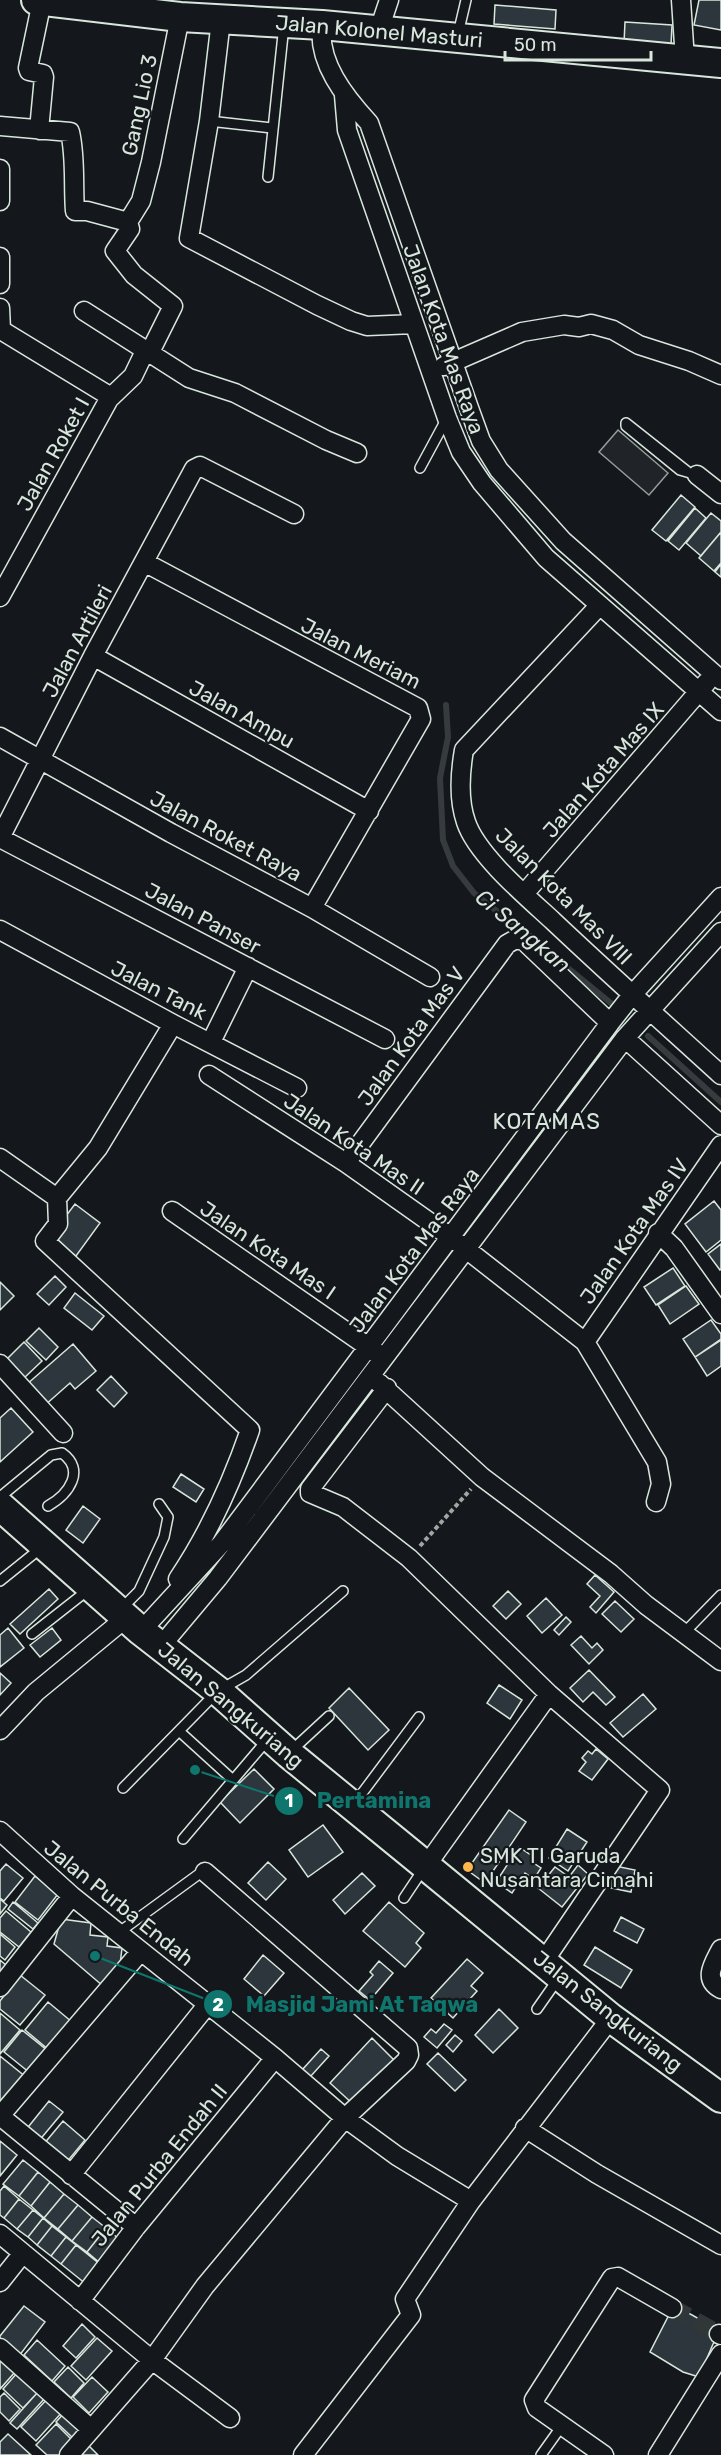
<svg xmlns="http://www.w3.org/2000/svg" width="721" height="2455" font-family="Rubik,sans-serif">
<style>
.green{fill:#202428;stroke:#939e99;stroke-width:1.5}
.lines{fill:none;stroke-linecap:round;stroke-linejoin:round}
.stream{stroke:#363b3e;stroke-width:6}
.building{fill:#2c363c;stroke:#d8e6dc;stroke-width:1.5}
.minor-tunnel{stroke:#313739;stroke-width:18;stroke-dasharray:18 9;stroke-linecap:butt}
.service-casing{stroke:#d8e6dc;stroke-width:12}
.minor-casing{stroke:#d8e6dc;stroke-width:21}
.primary-casing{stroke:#d8e6dc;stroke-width:32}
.path{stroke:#9da8a2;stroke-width:4;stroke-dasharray:4.5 3;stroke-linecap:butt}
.service{stroke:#14181c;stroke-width:9}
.minor{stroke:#14181c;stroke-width:18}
.primary{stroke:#14181c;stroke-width:28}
.poi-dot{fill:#ffb74d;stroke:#14181c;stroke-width:2}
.labels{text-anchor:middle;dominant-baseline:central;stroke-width:4.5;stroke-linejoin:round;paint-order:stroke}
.street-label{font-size:21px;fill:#d8e6dc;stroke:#14181c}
.poi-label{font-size:21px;fill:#d8e6dc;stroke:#14181c;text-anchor:start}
.water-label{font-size:22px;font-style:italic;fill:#d8e6dc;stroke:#14181c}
.neighbourhood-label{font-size:22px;letter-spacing:1.5px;fill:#d8e6dc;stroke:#14181c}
.leader{fill:none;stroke:#0f766e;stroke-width:2}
.callout-dot{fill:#0f766e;stroke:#14181c;stroke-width:2}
.mark-label{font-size:18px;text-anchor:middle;font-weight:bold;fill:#fff}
.callout-label{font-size:22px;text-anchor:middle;font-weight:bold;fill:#0f766e;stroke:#14181c;stroke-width:4.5;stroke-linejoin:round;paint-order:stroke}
</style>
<rect width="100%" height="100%" fill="#14181c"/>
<path class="green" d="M 618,430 L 668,473 L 649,495 L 599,452 Z"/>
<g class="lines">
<path class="stream" d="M 446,705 L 448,737 L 440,778 L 443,840 L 453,866 L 474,893 L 528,936
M 541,946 L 612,1004
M 648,1036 L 721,1102"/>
</g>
<path class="building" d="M 699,0 L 721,0 L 721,30 L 694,25 Z
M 495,5 L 556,10 L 555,29 L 494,24 Z
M 625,22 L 672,25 L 671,45 L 624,43 Z
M 681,495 L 695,507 L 666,541 L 652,530 Z
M 695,508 L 706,518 L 679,550 L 668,541 Z
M 711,513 L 721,521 L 721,532 L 701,556 L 686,543 Z
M 721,532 L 721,563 L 714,571 L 699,558 Z
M 721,564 L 721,577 L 715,572 Z
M 714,1201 L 721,1210 L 721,1240 L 706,1252 L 685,1224 Z
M 75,1204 L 100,1223 L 76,1256 L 50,1237 Z
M 721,1244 L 721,1269 L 720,1270 L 708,1254 Z
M 673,1268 L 685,1286 L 656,1305 L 644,1287 Z
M 55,1276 L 66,1287 L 49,1305 L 37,1294 Z
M 0,1282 L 14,1296 L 0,1310 Z
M 686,1286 L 699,1304 L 670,1324 L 658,1305 Z
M 75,1293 L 104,1316 L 92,1330 L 64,1308 Z
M 711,1320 L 721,1334 L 721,1339 L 695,1357 L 683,1339 Z
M 39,1328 L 58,1347 L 46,1360 L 26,1341 Z
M 721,1340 L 721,1366 L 707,1376 L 695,1357 Z
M 24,1342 L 42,1361 L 23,1379 L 5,1361 Z
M 73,1344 L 96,1371 L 75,1389 L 70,1383 L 44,1406 L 26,1385 Z
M 111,1376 L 127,1393 L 114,1407 L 97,1390 Z
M 11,1408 L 33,1432 L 0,1462 L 0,1418 Z
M 181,1474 L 204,1489 L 196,1502 L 173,1487 Z
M 83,1506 L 100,1519 L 83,1543 L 66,1530 Z
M 595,1575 L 614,1592 L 596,1613 L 590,1607 L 600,1596 L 587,1584 Z
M 49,1589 L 58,1599 L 20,1634 L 10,1624 Z
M 508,1591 L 521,1604 L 506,1619 L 493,1606 Z
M 546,1598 L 562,1615 L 542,1633 L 527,1616 Z
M 615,1601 L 634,1619 L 621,1632 L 602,1614 Z
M 566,1617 L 571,1622 L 559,1635 L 554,1630 Z
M 8,1628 L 24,1648 L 0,1667 L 0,1635 Z
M 52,1628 L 61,1640 L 40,1657 L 30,1645 Z
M 581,1636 L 592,1648 L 597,1643 L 603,1650 L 589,1664 L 571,1645 Z
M 589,1670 L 615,1697 L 606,1705 L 593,1692 L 583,1702 L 570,1688 Z
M 0,1673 L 11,1683 L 0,1695 Z
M 499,1685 L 522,1700 L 510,1719 L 487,1703 Z
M 349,1688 L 389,1730 L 368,1750 L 329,1708 Z
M 643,1694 L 656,1709 L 623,1737 L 610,1723 Z
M 596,1749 L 608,1759 L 592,1780 L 579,1771 L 586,1762 L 582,1758 L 588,1751 L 592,1754 Z
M 254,1769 L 274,1789 L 240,1823 L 220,1802 Z
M 509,1810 L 526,1822 L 485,1883 L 467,1870 Z
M 323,1825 L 343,1852 L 308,1877 L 289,1850 Z
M 567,1829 L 587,1842 L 568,1871 L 549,1858 Z
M 519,1847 L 535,1858 L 532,1862 L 541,1868 L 534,1879 L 525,1873 L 512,1893 L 496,1882 Z
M 268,1862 L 286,1879 L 266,1900 L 248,1883 Z
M 6,1864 L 23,1878 L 4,1901 L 0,1898 L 0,1871 Z
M 578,1865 L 588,1874 L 562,1907 L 538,1888 L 555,1867 L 569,1877 Z
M 615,1866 L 635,1870 L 631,1892 L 611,1888 Z
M 362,1873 L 375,1886 L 345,1914 L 333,1900 Z
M 35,1876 L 58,1894 L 38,1920 L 15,1902 Z
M 0,1899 L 7,1905 L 0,1914 Z
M 13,1902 L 38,1923 L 33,1929 L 8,1909 Z
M 389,1902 L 424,1933 L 416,1943 L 421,1948 L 405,1967 L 363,1931 Z
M 6,1911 L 31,1932 L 19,1947 L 0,1932 L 0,1918 Z
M 621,1917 L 644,1929 L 637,1943 L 614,1931 Z
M 61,1919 L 91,1923 L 90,1935 L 108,1937 L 107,1946 L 122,1948 L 120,1965 L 103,1986 L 54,1944 Z
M 0,1934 L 15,1947 L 5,1960 L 0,1956 Z
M 595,1947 L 632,1970 L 621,1988 L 584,1965 Z
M 263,1955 L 284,1973 L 264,1996 L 244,1979 Z
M 467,1959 L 483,1973 L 471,1986 L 477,1991 L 453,2018 L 431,1998 Z
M 0,1960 L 7,1966 L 0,1974 Z
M 379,1961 L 393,1973 L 370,2000 L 359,1991 L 373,1975 L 370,1972 Z
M 20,1975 L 45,1995 L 20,2025 L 0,2009 L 0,2001 Z
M 48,2002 L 72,2022 L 49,2050 L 25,2030 Z
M 499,2009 L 518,2028 L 493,2053 L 475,2035 Z
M 0,2013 L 20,2030 L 0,2054 Z
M 444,2024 L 452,2030 L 437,2048 L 424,2037 L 431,2029 L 436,2033 Z
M 22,2030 L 48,2051 L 30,2073 L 4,2052 Z
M 455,2035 L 462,2041 L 453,2052 L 446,2045 Z
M 372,2038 L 395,2061 L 354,2105 L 330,2083 Z
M 321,2049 L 329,2056 L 310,2077 L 302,2070 Z
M 438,2053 L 466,2080 L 455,2091 L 427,2064 Z
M 0,2056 L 26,2077 L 0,2103 Z
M 49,2101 L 63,2112 L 38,2142 L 25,2131 Z
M 63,2121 L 85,2140 L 66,2163 L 43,2145 Z
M 0,2141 L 17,2155 L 0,2176 Z
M 23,2160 L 38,2172 L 19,2196 L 3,2184 Z
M 38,2172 L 50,2182 L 31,2206 L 19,2196 Z
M 50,2182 L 64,2194 L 44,2218 L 31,2206 Z
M 4,2186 L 19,2199 L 4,2218 L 0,2215 L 0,2191 Z
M 64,2194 L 78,2205 L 58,2229 L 44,2218 Z
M 19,2199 L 33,2210 L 17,2229 L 4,2218 Z
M 78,2205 L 92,2217 L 72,2241 L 58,2229 Z
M 33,2210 L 43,2218 L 28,2237 L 17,2229 Z
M 92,2217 L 106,2228 L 87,2252 L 72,2241 Z
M 43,2218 L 52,2226 L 37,2245 L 28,2237 Z
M 52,2226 L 66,2237 L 51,2256 L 37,2245 Z
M 106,2228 L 119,2239 L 100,2263 L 87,2252 Z
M 66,2237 L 76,2245 L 61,2264 L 51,2256 Z
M 76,2245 L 101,2265 L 86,2284 L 61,2264 Z
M 674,2305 L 721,2331 L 713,2344 L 699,2377 L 683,2372 L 650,2352 Z
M 24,2306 L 45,2322 L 19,2356 L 0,2340 L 0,2336 Z
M 82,2324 L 95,2337 L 76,2358 L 63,2346 Z
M 97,2338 L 112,2351 L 86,2380 L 71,2366 Z
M 37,2340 L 65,2366 L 52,2381 L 24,2355 Z
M 0,2358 L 15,2372 L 0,2389 Z
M 68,2367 L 84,2383 L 71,2398 L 54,2382 Z
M 18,2372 L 39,2391 L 23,2408 L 3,2389 Z
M 92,2377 L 108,2392 L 89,2413 L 73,2397 Z
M 38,2392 L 45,2398 L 17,2429 L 10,2423 Z
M 4,2393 L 20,2409 L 9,2421 L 0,2412 L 0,2397 Z
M 49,2397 L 64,2410 L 36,2441 L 21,2427 Z
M 66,2411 L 84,2428 L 74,2439 L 56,2422 Z
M 56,2424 L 73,2441 L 60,2455 L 47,2455 L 36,2445 Z
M 8,2434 L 31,2455 L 0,2455 L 0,2442 Z
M 87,2444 L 98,2455 L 77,2455 Z"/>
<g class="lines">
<path class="minor-tunnel" d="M 672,2308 L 719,2334"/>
<defs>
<path id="service" d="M 458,34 L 466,0
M 209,121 L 272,128
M 268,177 L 284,25
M 420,468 L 447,418
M 688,472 L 626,423 L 626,426 L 680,470 L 697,475
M 0,1497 L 51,1455 L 62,1453 C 86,1470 69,1494 48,1506
M 0,1581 L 41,1548
M 121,1609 L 139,1591 L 164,1537 L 168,1517 L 159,1504
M 32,1634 L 88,1590
M 683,1634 L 721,1595
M 179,1731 L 233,1780
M 290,1752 L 329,1716
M 123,1788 L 218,1691 L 246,1675 L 343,1591
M 354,1804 L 419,1717
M 183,1839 L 268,1739
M 404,1898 L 424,1868
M 118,1933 L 199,1874 L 205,1872
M 537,2009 L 558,1979
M 541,2455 L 561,2427"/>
<path id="minor" d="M 681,0 L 685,60
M 221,20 L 209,121 L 189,238 L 317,305 L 351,321 L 367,326 L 414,324
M 322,25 C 317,62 345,97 369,123 L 469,408 L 481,441 L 499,470 L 563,541 L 721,680
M 379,30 L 389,0
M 344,95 L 347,130 L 447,418 L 461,452 L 482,483 L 546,558 L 721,711
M 0,126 L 70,132 C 76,158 73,185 75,211 L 87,211 L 128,222
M 39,130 L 44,77 L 43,74 L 29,71 L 28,68 L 42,1
M 0,169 L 0,201
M 0,257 L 0,284
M 0,308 L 1,330 L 111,397
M 84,311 L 189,378 L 235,393 L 326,440 L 357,453
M 150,352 L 173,306 L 134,275 L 115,251 L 130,229 L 128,222 L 141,201 L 151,162 L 180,17
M 444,366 L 522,332 L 564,325 L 579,327 L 591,324 L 613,330 L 639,345 L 689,361 L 721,375
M 697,475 L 721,494
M 144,562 L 418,708 L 421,719 L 312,908
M 0,597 L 109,399 L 133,376 L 146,349
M 600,605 L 464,750 C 460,773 458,799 466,822 C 477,855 527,897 553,921 C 608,973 665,1024 721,1075
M 93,656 L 369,811
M 0,737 L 171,833 L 312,908 L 430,977
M 0,838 L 93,656 L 194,469 L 200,466 L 294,514
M 0,838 L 385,1039
M 524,894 L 707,682
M 0,930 L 173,1024 L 297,1088
M 173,1024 L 98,1148 L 57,1198 L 58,1224 L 45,1241 L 250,1430 C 232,1482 209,1533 178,1579
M 625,1038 L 721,1125
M 211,1042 L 248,967
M 209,1075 L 346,1163 L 452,1238 L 585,1342 L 657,1462 L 661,1484 L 656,1502
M 0,1158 L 57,1198
M 346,1163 L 507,944 L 516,939 L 524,941 L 610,1023
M 172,1211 L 377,1353
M 658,1233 L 674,1248 L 721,1314
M 585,1342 L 721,1145
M 0,1364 L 63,1433
M 379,1383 L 482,1477 L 611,1574 L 646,1605 L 721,1661
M 387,1388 L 310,1489 L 310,1493 L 343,1507 L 409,1558 L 549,1694 L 660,1790 L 544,1961
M 141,1631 L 222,1543 L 610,1023 L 632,995 L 721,897
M 161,1646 L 218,1578 L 625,1038 L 721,932
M 0,1730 L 36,1692 L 127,1617
M 0,1831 L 72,1896 L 275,2058 L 345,2118 L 397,2156 L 471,2201
M 426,1866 L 549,1694
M 721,1949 C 714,1963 702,1979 721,1989
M 0,1987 L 72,1896
M 525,2128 L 597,2174 L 721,2245
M 71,2175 L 208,2004
M 136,2227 L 0,2116 L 141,1951
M 0,2234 L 152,2360 L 230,2418
M 0,2282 L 23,2253
M 80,2301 L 136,2227 L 275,2058
M 719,2334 L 721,2335
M 0,2348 L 91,2429
M 69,2455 L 152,2360 L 205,2286 L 345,2118 L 406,2061 L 409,2055 L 408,2048 L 205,1872
M 303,2455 L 411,2315 L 405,2299 L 471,2201 L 611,2018
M 604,2455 L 537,2408 L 534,2400 L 612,2278 L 618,2277 L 672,2308
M 658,2455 L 721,2354"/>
<path id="primary" d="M 36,0 L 180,17 L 322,25 L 721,63
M 0,1506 L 141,1631 L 218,1691 L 289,1754 L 426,1866 L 611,2018 L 721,2098"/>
</defs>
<use href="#service" class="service-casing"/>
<use href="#minor" class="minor-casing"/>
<use href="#primary" class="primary-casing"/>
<path class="path" d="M 420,1546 L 471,1489"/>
<use href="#service" class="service"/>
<use href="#minor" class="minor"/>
<use href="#primary" class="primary"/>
</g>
<circle class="poi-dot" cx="468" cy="1867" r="6"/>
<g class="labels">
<g class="street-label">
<text transform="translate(379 31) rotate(5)">Jalan Kolonel Masturi</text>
<text transform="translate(139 105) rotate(-78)">Gang Lio 3</text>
<text transform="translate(444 339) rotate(70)">Jalan Kota Mas Raya</text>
<text transform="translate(53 454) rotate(-61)">Jalan Roket I</text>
<text transform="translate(77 641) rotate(-62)">Jalan Artileri</text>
<text transform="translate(361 653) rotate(27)">Jalan Meriam</text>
<text transform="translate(242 714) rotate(29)">Jalan Ampu</text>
<text transform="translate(603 770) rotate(-49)">Jalan Kota Mas IX</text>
<text transform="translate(226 836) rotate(28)">Jalan Roket Raya</text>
<text transform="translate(564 896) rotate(45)">Jalan Kota Mas VIII</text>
<text transform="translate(203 918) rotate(28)">Jalan Panser</text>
<text transform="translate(159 990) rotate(27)">Jalan Tank</text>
<text transform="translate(411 1036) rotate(-54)">Jalan Kota Mas V</text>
<text transform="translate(354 1144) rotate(34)">Jalan Kota Mas II</text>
<text transform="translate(634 1231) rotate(-55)">Jalan Kota Mas IV</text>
<text transform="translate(268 1250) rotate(34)">Jalan Kota Mas I</text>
<text transform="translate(414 1250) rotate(-53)">Jalan Kota Mas Raya</text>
<text transform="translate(231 1705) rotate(40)">Jalan Sangkuriang</text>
<text transform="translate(119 1903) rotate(39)">Jalan Purba Endah</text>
<text transform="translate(608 2011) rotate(38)">Jalan Sangkuriang</text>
<text transform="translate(159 2165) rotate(-51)">Jalan Purba Endah II</text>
</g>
<g class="poi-label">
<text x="480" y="1855">SMK TI Garuda<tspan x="480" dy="24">Nusantara Cimahi</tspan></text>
</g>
<g class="water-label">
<text transform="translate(523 931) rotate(40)">Ci Sangkan</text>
</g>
<g class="neighbourhood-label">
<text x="547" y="1121">KOTAMAS</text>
</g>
</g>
<path class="leader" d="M195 1770L289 1801M95 1956L218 2004"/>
<g class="callout-dot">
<circle cx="195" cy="1770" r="6"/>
<circle cx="95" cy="1956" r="6"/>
<circle cx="289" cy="1801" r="15"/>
<circle cx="218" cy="2004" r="15"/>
</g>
<g class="mark-label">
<text x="289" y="1807">1</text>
<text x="218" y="2011">2</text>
</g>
<g class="callout-label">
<text x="374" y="1808">Pertamina</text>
<text x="362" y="2012">Masjid Jami At Taqwa</text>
</g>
<path d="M505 51v9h146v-9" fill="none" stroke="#d8e6dc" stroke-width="3"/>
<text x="514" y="51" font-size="18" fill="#d8e6dc" stroke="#14181c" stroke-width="4.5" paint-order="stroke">50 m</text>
</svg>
